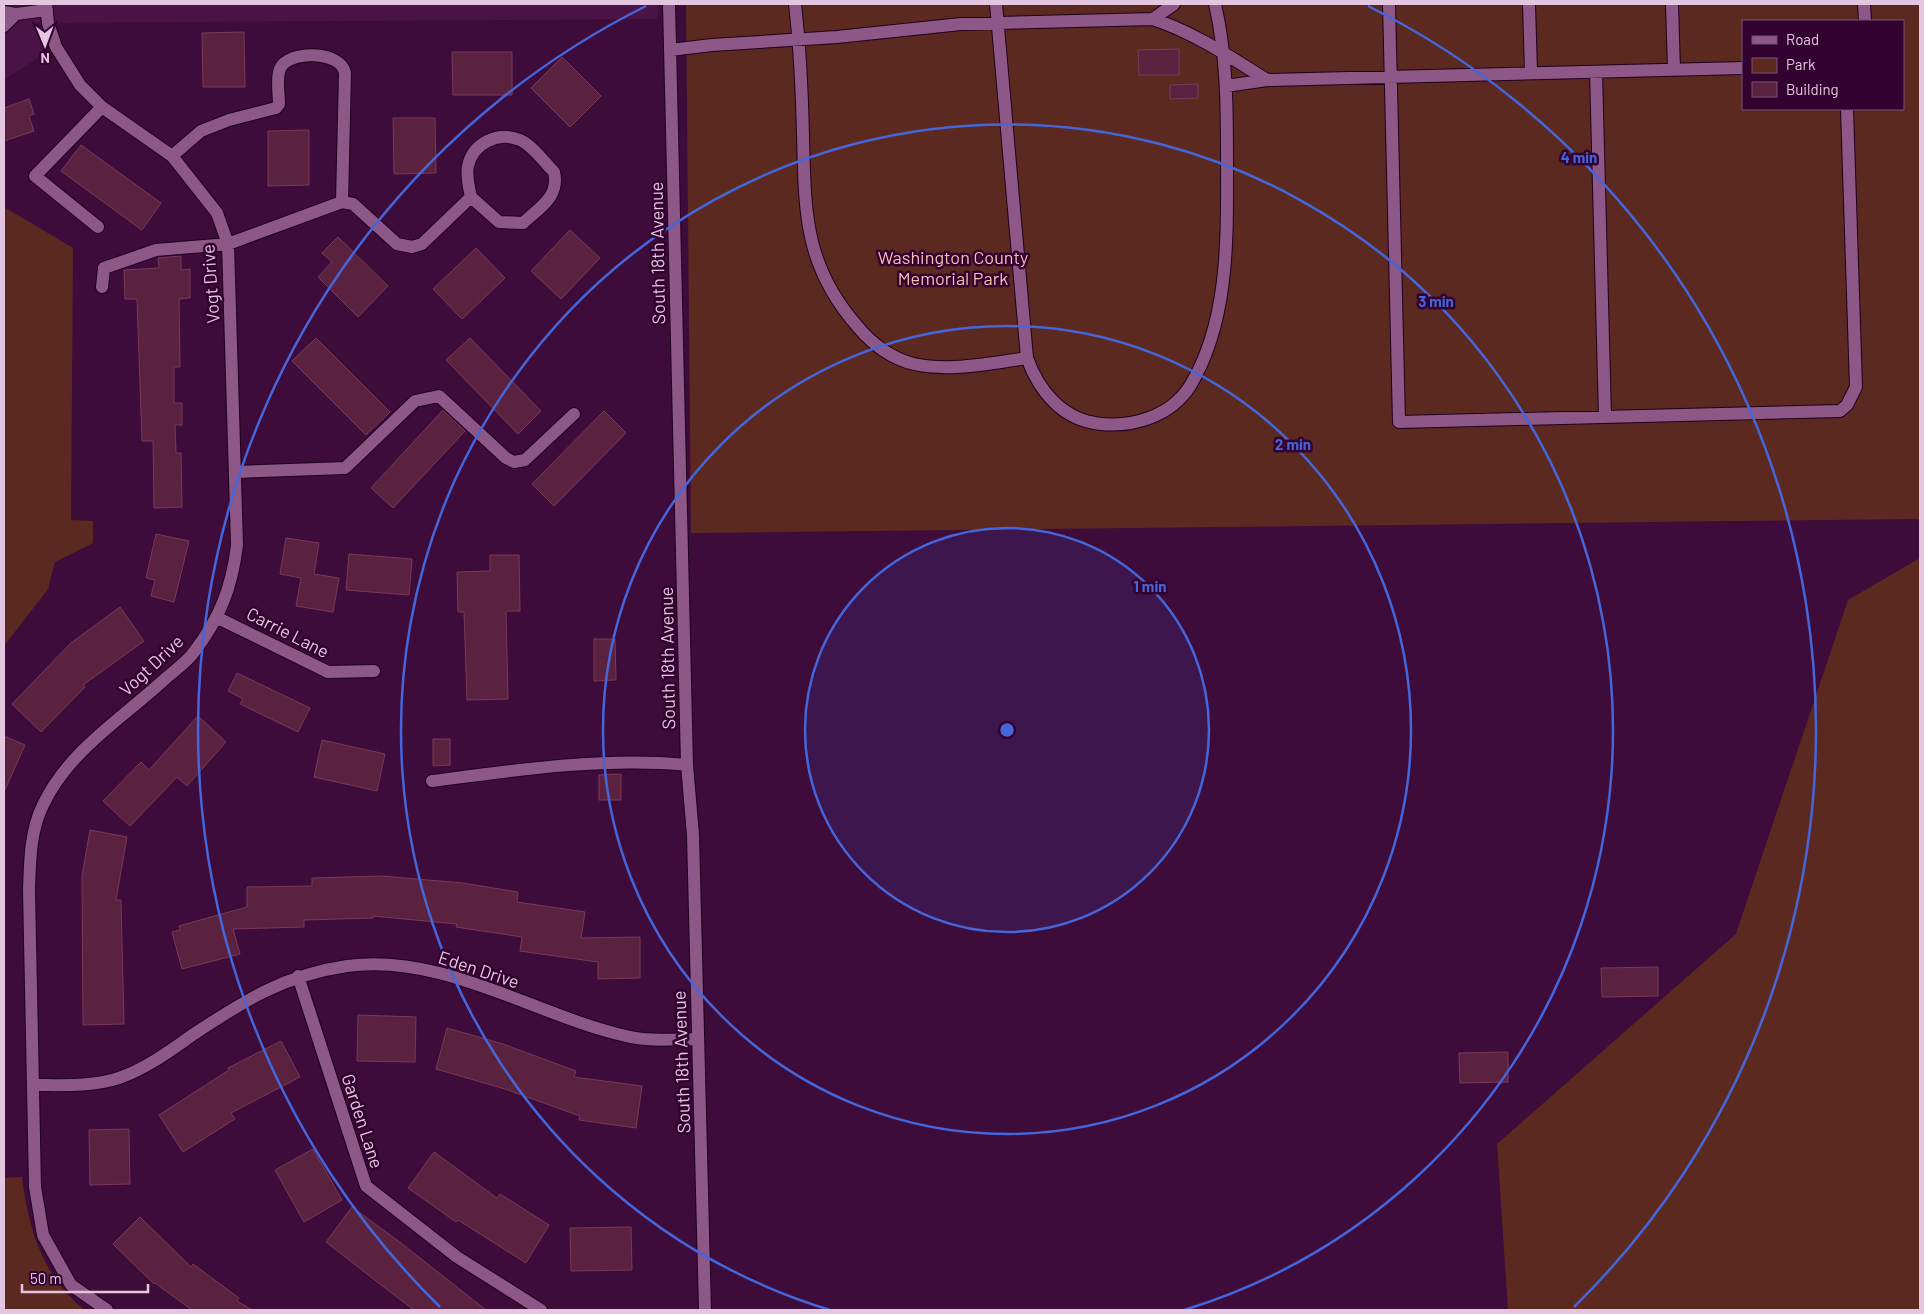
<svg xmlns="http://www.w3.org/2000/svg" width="1924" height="1314" font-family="Barlow,sans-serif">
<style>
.built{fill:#491346}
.green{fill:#5c2921;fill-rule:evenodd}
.building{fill:#5a223f;stroke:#7a3a5a}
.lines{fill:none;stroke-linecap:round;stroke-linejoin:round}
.minor-casing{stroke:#1e001d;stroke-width:14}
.minor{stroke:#8d5787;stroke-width:12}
.ring{fill:none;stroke:#4566da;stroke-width:2.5}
.labels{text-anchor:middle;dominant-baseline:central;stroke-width:5;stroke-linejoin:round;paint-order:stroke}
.street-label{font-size:18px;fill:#e5c6e1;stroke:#320230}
.park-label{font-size:18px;fill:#fabeb3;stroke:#320230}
.centre{fill:#4566da;stroke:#320230;stroke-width:2.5}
.ring-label{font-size:15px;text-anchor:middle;font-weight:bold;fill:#4566da;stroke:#320230;stroke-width:5;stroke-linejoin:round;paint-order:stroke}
</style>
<rect width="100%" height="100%" fill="#3d0c3a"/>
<path class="built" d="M 4,4 L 658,4 L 658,19 L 35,23 L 44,54 L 4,80 Z"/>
<path class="green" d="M 686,4 L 1920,4 L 1920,519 L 691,533 ZM 1743,21 L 1903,21 L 1903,109 L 1743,109 Z
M 4,207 L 73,248 L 71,520 L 93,521 L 93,543 L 55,562 L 48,589 L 4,646 Z
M 1920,558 L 1920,1310 L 1508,1310 L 1497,1144 L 1736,934 L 1848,600 Z
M 22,1177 C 28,1228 43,1278 85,1310 L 4,1310 L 4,1178 Z"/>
<path class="building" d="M 244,32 L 245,87 L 203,87 L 202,33 Z
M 1179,49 L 1179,75 L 1139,75 L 1138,50 Z
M 452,52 L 512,52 L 512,95 L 453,95 Z
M 562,57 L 601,96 L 570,127 L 531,88 Z
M 1198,84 L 1198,98 L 1170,99 L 1170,85 Z
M 29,99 L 34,114 L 29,116 L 34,131 L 4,141 L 4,108 Z
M 393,118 L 435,118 L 436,173 L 394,174 Z
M 309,130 L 309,185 L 268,186 L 268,131 Z
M 81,145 L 161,203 L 142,230 L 61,171 Z
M 570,230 L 600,258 L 561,299 L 531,271 Z
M 338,237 L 388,286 L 358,317 L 318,277 L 332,262 L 322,253 Z
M 476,248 L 505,278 L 462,319 L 433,289 Z
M 181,256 L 181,270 L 190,269 L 190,298 L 179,299 L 180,367 L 174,367 L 174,403 L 182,403 L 182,425 L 175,425 L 176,453 L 181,453 L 182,507 L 154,508 L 153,441 L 142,441 L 137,299 L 125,299 L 124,270 L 159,268 L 158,258 Z
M 316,338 L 390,412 L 366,435 L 292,361 Z
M 470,338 L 541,411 L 518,434 L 446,360 Z
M 443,410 L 465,431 L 393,508 L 371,488 Z
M 604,411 L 626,433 L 554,506 L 532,484 Z
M 156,534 L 189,541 L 174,602 L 151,596 L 155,580 L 146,578 Z
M 286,538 L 319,543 L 314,574 L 339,578 L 333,612 L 296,606 L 301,578 L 280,574 Z
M 349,554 L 412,559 L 409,595 L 346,590 Z
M 490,555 L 519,555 L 520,611 L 506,611 L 508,699 L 467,700 L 464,612 L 458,612 L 457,572 L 490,571 Z
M 120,607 L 144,641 L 83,685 L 85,687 L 41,732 L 12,704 L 71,643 Z
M 594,639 L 615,639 L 616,680 L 594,681 Z
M 237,673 L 310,708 L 298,732 L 240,704 L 243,699 L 228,691 Z
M 198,716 L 226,742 L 187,786 L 177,777 L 130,826 L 103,801 L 141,762 L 149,770 Z
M 4,736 L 25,745 L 4,792 Z
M 433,739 L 450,739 L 450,765 L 433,766 Z
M 322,740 L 385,754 L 377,791 L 314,777 Z
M 621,774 L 621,800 L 599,800 L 599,775 Z
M 90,830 L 127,837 L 116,900 L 121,900 L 124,1024 L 83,1025 L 82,876 Z
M 382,876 L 463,883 L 518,892 L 517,902 L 585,912 L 581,938 L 640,937 L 640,978 L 598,979 L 598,962 L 520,951 L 522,937 L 456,927 L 457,924 L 373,916 L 373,918 L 304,920 L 304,927 L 233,929 L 240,954 L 182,969 L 172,932 L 180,930 L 179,926 L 247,907 L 247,887 L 312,886 L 312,878 Z
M 1658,967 L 1658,996 L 1602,997 L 1601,968 Z
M 358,1015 L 416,1017 L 415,1062 L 357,1061 Z
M 447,1028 L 503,1044 L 576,1071 L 574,1077 L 642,1086 L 636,1128 L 579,1120 L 580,1116 L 505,1089 L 436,1069 Z
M 281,1041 L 300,1077 L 231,1113 L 235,1119 L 183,1152 L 159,1115 L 229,1070 L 228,1068 Z
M 1508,1052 L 1508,1082 L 1460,1083 L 1459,1053 Z
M 129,1129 L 130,1184 L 90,1185 L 89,1130 Z
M 313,1149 L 342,1200 L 304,1222 L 275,1170 Z
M 434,1152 L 497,1198 L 500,1194 L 549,1225 L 526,1263 L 458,1220 L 456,1222 L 408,1188 Z
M 352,1207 L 401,1243 L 486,1310 L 414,1310 L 385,1288 L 326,1242 Z
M 140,1217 L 191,1267 L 193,1264 L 239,1298 L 237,1301 L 252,1310 L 192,1310 L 155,1283 L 154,1284 L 113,1244 Z
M 631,1227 L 632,1270 L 571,1271 L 570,1228 Z"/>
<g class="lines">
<defs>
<path id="minor" d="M 46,4 L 48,23 L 56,47 L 80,85 L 102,107 L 172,156 L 217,213 L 228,244 L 237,545 C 232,587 220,618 194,652 C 187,662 175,670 166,678 C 123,718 69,750 43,805 C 30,831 30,862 29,890 L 35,1187 L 43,1235 L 71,1285 L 107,1310
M 669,4 L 687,765 L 693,835 L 705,1310
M 795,4 C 800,48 802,92 803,136 C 805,212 804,266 858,327 C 872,344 892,359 914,364 C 950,372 991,363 1027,358
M 996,4 L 1027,358 C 1039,391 1062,420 1101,424 C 1134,427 1171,416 1190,386 C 1230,320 1227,235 1227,161 C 1227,108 1227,56 1215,4
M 1389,4 L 1399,422 L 1840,411 L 1847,405 L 1856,387 L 1847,109
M 1529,4 L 1531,73
M 1672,4 L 1674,70
M 1864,4 L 1865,21
M 4,12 L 16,14 L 47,10
M 1153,19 L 1174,4
M 4,26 L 16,14
M 670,50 L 712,45 L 837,37 L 961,24 L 1153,19 C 1195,33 1230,57 1267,80
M 1596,72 L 1605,417
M 1226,86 L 1267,80 L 1743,68
M 172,156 L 201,131 L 229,120 L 276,108 L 279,104 C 279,94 276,78 280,69 C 287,50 341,50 345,73 L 342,202
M 98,227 L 35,176 L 102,107
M 102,287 L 104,268 L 156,250 L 228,244 L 342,202 L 353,204 L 397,244 L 412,247 L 422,244 L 471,197 L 499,222 L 523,223 C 539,208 560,197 554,172 C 544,162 532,145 520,140 C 498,131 473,143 468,166 C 466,176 469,188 471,197
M 235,472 L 345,468 L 415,401 L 439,396 L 506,458 L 514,462 L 525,460 L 574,414
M 216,617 L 328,672 L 374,671
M 432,781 C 516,770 603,757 687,765
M 298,976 L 366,1186 L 457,1257 L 541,1310
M 33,1085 C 61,1085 92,1087 119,1078 C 146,1069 171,1050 194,1034 C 245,1000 285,975 347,966 C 444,953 534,1015 626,1036 C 650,1042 674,1039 698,1039"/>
</defs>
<use href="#minor" class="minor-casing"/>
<use href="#minor" class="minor"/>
</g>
<circle cx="1007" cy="730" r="202" fill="#4566da" fill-opacity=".12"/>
<g class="ring">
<circle cx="1007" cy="730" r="202"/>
<circle cx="1007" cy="730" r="404"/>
<path d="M830 1310A606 606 0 1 1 1184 1310"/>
<path d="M440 1307A809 809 0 0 1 646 6M1368 6A809 809 0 0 1 1574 1307"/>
</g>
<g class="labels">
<g class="street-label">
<text transform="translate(657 253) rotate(-91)">South 18th Avenue</text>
<text transform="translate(210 284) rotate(-94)">Vogt Drive</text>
<text transform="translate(288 632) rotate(27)">Carrie Lane</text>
<text transform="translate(667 658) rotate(-91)">South 18th Avenue</text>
<text transform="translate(151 665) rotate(-43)">Vogt Drive</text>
<text transform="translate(479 969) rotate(18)">Eden Drive</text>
<text transform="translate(681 1062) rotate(-92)">South 18th Avenue</text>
<text transform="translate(363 1121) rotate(72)">Garden Lane</text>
</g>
<g class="park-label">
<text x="953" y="257">Washington County<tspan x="953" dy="21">Memorial Park</tspan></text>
</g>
</g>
<circle cx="1007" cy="730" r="8" class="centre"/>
<g class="ring-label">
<text x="1579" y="163">4 min</text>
<text x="1436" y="307">3 min</text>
<text x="1293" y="450">2 min</text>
<text x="1150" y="592">1 min</text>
</g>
<rect width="1924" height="1314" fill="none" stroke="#e5c6e1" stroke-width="10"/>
<rect x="1742" y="20" width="162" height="90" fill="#320230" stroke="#7a5077"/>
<rect x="1752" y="36" width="25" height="8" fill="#8d5787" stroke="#7a5077"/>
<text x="1786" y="45" font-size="15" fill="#e5c6e1">Road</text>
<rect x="1752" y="58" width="25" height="15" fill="#5c2921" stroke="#7a5077"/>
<text x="1786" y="70" font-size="15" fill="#e5c6e1">Park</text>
<rect x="1752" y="82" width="25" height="15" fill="#5a223f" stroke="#7a5077"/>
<text x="1786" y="95" font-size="15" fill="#e5c6e1">Building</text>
<g transform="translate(45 45) rotate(179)" stroke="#320230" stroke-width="4" paint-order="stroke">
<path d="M0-4L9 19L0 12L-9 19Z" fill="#e5c6e1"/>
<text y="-8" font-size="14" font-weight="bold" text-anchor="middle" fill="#e5c6e1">N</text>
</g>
<path d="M22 1284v8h126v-8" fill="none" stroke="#e5c6e1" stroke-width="2.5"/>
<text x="30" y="1284" font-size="15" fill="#e5c6e1" stroke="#320230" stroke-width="4" paint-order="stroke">50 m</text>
</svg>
